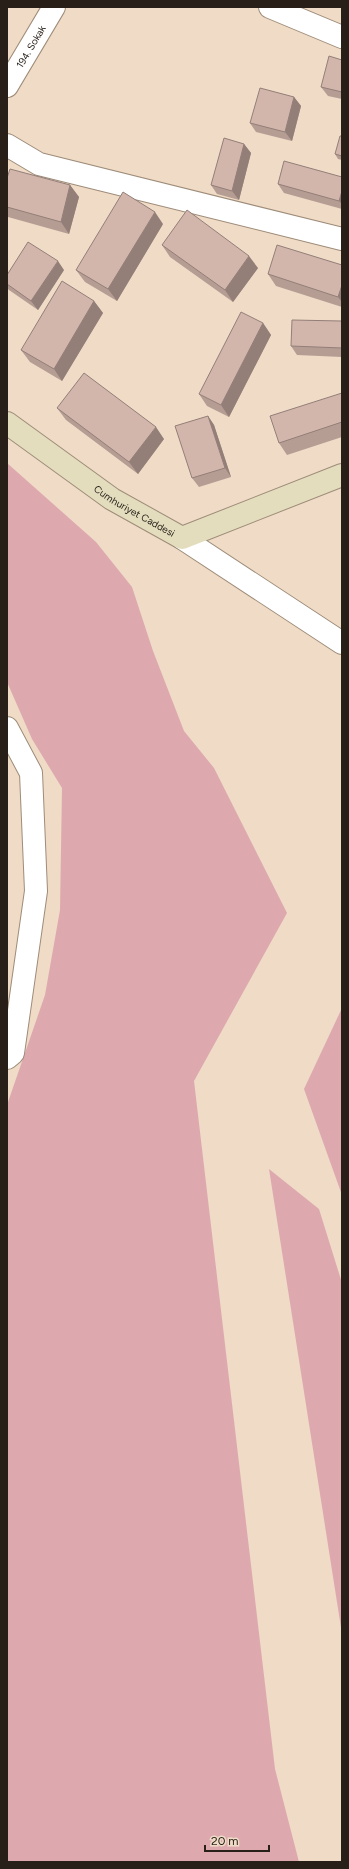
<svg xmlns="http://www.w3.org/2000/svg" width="349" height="1869" font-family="Figtree,sans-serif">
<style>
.green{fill:#dea8af}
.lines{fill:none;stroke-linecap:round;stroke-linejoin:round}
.street-casing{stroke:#9e8c79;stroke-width:24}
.secondary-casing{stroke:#9e8c79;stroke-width:24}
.street{stroke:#fff;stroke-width:22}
.secondary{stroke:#e3ddbe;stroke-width:22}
.wall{fill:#b59d94}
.shaded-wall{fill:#937f78}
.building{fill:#d2b6ac;stroke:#937f78}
.labels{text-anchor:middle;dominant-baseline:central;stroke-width:4;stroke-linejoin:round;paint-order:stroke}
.street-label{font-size:10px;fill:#271f18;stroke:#efdbc6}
</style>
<rect width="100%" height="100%" fill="#efdbc6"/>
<path class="green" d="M 7,463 L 96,542 L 132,587 L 153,651 L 184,731 L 214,768 L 287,913 L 194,1081 L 275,1769 L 299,1862 L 7,1862 L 7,1105 L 45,995 L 60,910 L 62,788 L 32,739 L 7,682 Z
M 342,1008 L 342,1195 L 304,1089 Z
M 269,1169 L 319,1209 L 342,1283 L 342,1634 Z"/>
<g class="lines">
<defs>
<g id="street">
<path d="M 270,7 L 342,37"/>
<path id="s1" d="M 7,86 L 54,7"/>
<path d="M 7,145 L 39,164 L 342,239"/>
<path d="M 182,538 L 342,643"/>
<path d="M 7,728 L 31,773 L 36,891 L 13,1053 L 7,1058"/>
</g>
<g id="secondary">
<path id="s2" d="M 7,423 L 112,499 L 182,538 L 342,475"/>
</g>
</defs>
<use href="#street" class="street-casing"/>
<use href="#secondary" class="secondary-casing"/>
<use href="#street" class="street"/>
<use href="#secondary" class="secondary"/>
</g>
<path class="wall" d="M 342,60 L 342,99 L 328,96 L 321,87 Z
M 294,97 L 301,106 L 292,141 L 256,132 L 250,123 Z
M 342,136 L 342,160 L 338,159 L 335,154 Z
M 244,144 L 251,153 L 239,200 L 217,194 L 211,185 Z
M 342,177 L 342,209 L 284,193 L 278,184 Z
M 7,178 L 70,185 L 79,197 L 69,234 L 8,217 L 7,216 Z
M 163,224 L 117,301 L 85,282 L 76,270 Z
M 162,245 L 258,268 L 233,302 L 170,257 Z
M 342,265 L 342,307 L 276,286 L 268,274 Z
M 64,270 L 38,310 L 9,290 L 7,288 L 7,275 Z
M 94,301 L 103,313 L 62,381 L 30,362 L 21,350 Z
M 342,321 L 342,357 L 297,355 L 291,346 Z
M 263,323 L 271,335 L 229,417 L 207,406 L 199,394 Z
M 342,393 L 342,437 L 287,455 L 279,443 Z
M 57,408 L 164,439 L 138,474 L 66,420 Z
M 208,416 L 214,425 L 231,477 L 199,487 L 192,478 Z"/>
<path class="shaded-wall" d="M 294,97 L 301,106 L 292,141 L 285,132 Z
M 244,144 L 251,153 L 239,200 L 232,191 Z
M 70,185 L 79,197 L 69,234 L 61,222 Z
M 342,191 L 342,204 L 339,201 Z
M 155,212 L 163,224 L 117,301 L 108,289 Z
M 249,256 L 258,268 L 233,302 L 225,290 Z
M 58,261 L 64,270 L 38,310 L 31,301 Z
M 342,285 L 342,302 L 338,297 Z
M 94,301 L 103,313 L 62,381 L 54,369 Z
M 263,323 L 271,335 L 229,417 L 221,405 Z
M 208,416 L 214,425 L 231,477 L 225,468 Z
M 156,427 L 164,439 L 138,474 L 129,462 Z"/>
<path class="building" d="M 329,56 L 342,60 L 342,92 L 321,87 Z
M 260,88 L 294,97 L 285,132 L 250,123 Z
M 340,136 L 342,136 L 342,156 L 335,154 Z
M 224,138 L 244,144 L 232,191 L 211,185 Z
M 284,161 L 342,177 L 342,191 L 339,201 L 278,184 Z
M 10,169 L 70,185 L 61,222 L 7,207 L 7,178 Z
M 123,192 L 155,212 L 108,289 L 76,270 Z
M 187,210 L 249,256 L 225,290 L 162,245 Z
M 28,242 L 58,261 L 31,301 L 7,284 L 7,275 Z
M 277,245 L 342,265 L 342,285 L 338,297 L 268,274 Z
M 62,281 L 94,301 L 54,369 L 21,350 Z
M 241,312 L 263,323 L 221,405 L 199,394 Z
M 292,320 L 342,321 L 342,348 L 291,346 Z
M 84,373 L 156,427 L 129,462 L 57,408 Z
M 342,393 L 342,422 L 279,443 L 270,416 Z
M 208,416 L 225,468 L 192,478 L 175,426 Z"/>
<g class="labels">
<g class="street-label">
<text stroke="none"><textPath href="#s1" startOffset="46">194. Sokak</textPath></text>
<text stroke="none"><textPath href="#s2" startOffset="155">Cumhuriyet Caddesi</textPath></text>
</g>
</g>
<rect width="349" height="1869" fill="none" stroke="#271f18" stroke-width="16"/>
<path d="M205 1845v6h64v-6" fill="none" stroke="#271f18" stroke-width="2"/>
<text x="211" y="1845" font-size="12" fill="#271f18" stroke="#efdbc6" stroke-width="3" paint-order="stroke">20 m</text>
</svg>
